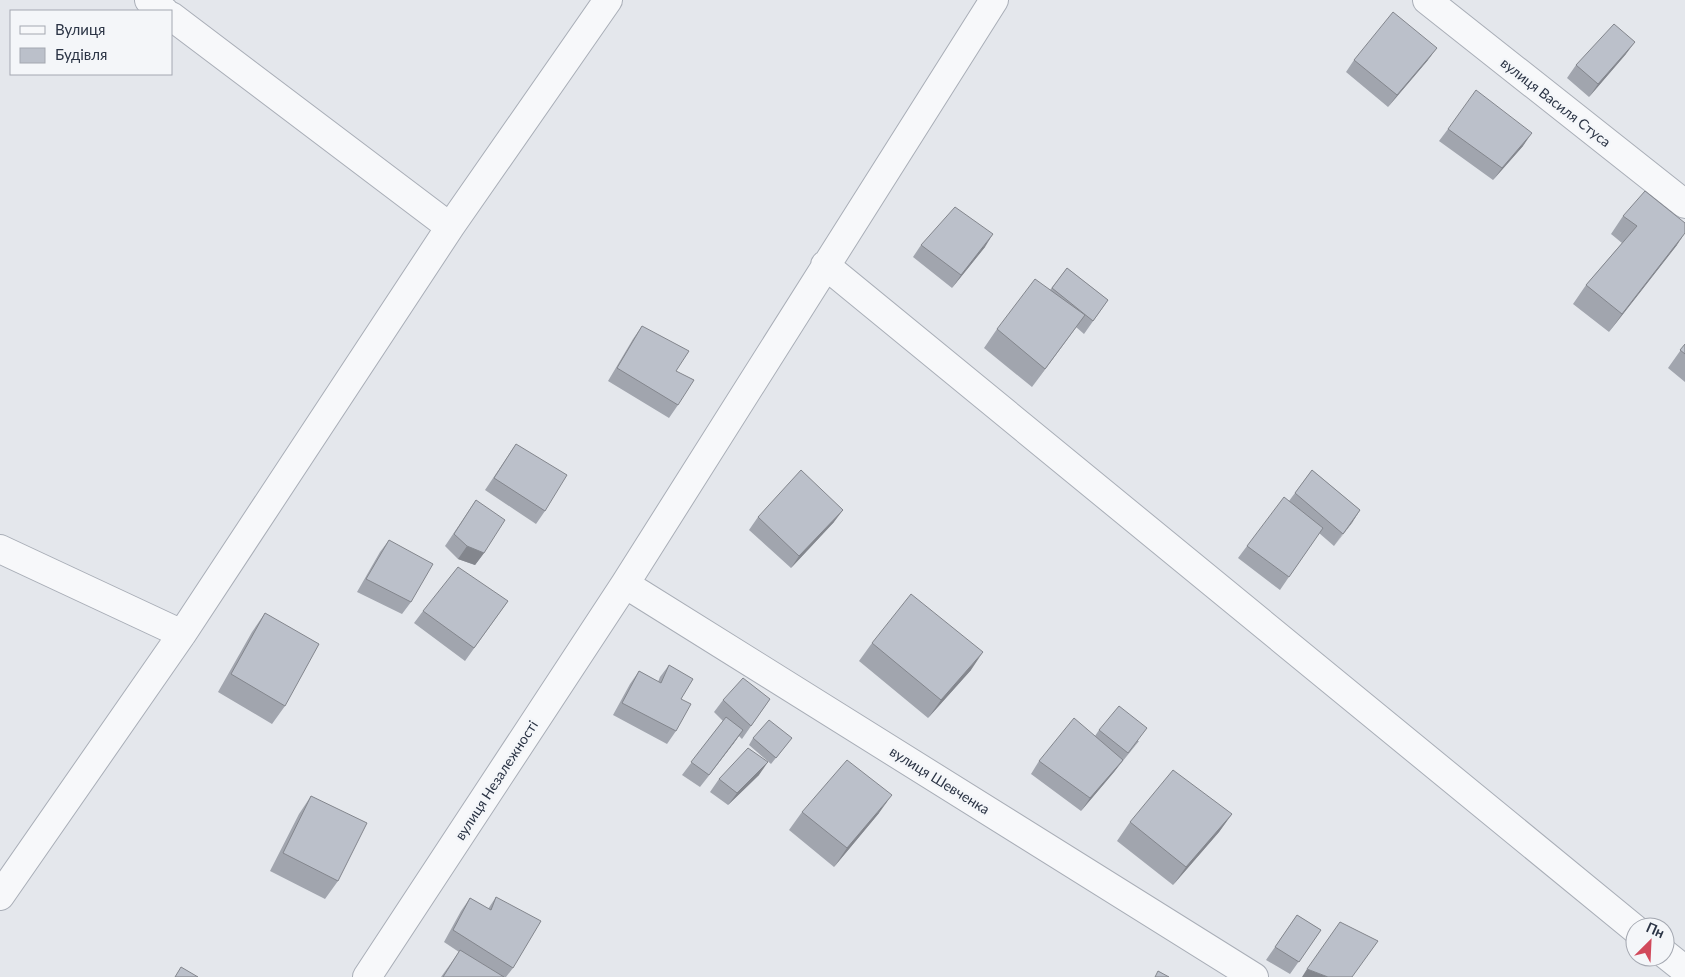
<svg xmlns="http://www.w3.org/2000/svg" width="1685" height="977" font-family="Lato,sans-serif">
<style>
.lines{fill:none;stroke-linecap:round;stroke-linejoin:round}
.minor-casing{stroke:#a9aeb7;stroke-width:30}
.minor{stroke:#f7f8fa;stroke-width:28}
.wall{fill:#a1a5ae}
.shaded-wall{fill:#83868d}
.building{fill:#bbc0ca;stroke:#83868d}
.labels{text-anchor:middle;dominant-baseline:central;stroke-width:5;stroke-linejoin:round;paint-order:stroke}
.street-label{font-size:14px;fill:#2b3445;stroke:#f4f6f9}
</style>
<rect width="100%" height="100%" fill="#e4e7ec"/>
<g class="lines">
<defs>
<path id="minor" d="M 149,0 L 164,11
M 1427,0 L 1685,204
M 171,16 L 450,227
M 825,265 L 1635,929
M 0,549 L 182,634
M 625,584 L 1254,977
M 0,896 L 182,634 L 450,227 L 608,0
M 1665,954 L 1685,970
M 367,977 L 625,584 L 994,0"/>
</defs>
<use href="#minor" class="minor-casing"/>
<use href="#minor" class="minor"/>
</g>
<path class="wall" d="M 1626,54 L 1589,97 L 1567,78 L 1576,65 Z
M 1354,60 L 1428,60 L 1388,107 L 1346,72 Z
M 1448,129 L 1523,146 L 1493,180 L 1439,141 Z
M 1623,216 L 1677,245 L 1609,332 L 1573,304 L 1586,285 L 1622,243 L 1611,234 Z
M 921,245 L 985,247 L 952,288 L 913,257 Z
M 1067,268 L 1108,300 L 1084,334 L 1076,327 L 1032,387 L 984,348 L 997,329 L 1050,290 Z
M 642,326 L 678,405 L 669,418 L 608,381 L 633,339 Z
M 1685,344 L 1685,382 L 1668,368 Z
M 516,444 L 545,511 L 536,524 L 485,490 Z
M 1312,470 L 1360,510 L 1334,546 L 1319,533 L 1280,590 L 1238,558 L 1247,546 L 1289,501 Z
M 476,500 L 484,553 L 475,565 L 458,559 L 445,546 Z
M 758,517 L 834,522 L 791,568 L 749,530 Z
M 389,540 L 411,602 L 402,614 L 357,592 L 380,552 Z
M 508,601 L 465,661 L 414,623 L 423,611 Z
M 265,613 L 285,706 L 272,724 L 218,692 L 252,632 Z
M 872,643 L 971,670 L 928,718 L 859,661 Z
M 669,665 L 681,699 L 676,731 L 667,744 L 613,715 L 630,684 L 639,671 L 658,682 L 660,677 Z
M 770,699 L 742,739 L 739,736 L 700,787 L 682,775 L 723,721 L 714,712 L 723,700 Z
M 1099,730 L 1139,741 L 1114,772 L 1081,811 L 1031,774 L 1039,761 L 1095,736 Z
M 753,738 L 787,744 L 771,764 L 749,745 Z
M 759,775 L 728,805 L 710,792 L 719,779 Z
M 311,796 L 338,881 L 325,899 L 270,871 L 299,814 Z
M 802,812 L 879,813 L 834,867 L 789,830 Z
M 1232,814 L 1219,832 L 1173,885 L 1117,841 L 1130,822 Z
M 496,897 L 513,968 L 506,977 L 441,977 L 459,952 L 444,942 L 461,911 L 470,898 L 488,909 Z
M 1297,915 L 1321,930 L 1290,974 L 1266,960 Z"/>
<path class="shaded-wall" d="M 1635,42 L 1626,54 L 1589,97 L 1598,84 Z
M 1437,48 L 1428,60 L 1388,107 L 1397,95 Z
M 1532,133 L 1523,146 L 1493,180 L 1502,168 Z
M 1685,233 L 1677,245 L 1609,332 L 1622,314 Z
M 993,234 L 985,247 L 952,288 L 961,275 Z
M 1085,315 L 1072,333 L 1032,387 L 1045,369 Z
M 843,510 L 834,522 L 791,568 L 799,556 Z
M 1360,510 L 1352,523 L 1334,546 L 1343,534 Z
M 467,546 L 484,553 L 475,565 L 458,559 Z
M 983,652 L 971,670 L 928,718 L 941,700 Z
M 1147,728 L 1114,772 L 1081,811 L 1090,798 L 1123,760 Z
M 743,730 L 734,743 L 700,787 L 709,775 Z
M 768,762 L 759,775 L 728,805 L 737,793 Z
M 892,795 L 879,813 L 834,867 L 847,848 Z
M 1232,814 L 1219,832 L 1173,885 L 1186,867 Z
M 1307,969 L 1328,977 L 1302,977 Z"/>
<path class="building" d="M 1393,12 L 1437,48 L 1397,95 L 1354,60 Z
M 1614,24 L 1635,42 L 1598,84 L 1576,65 Z
M 1476,90 L 1532,133 L 1502,168 L 1448,129 Z
M 1645,191 L 1685,223 L 1685,233 L 1622,314 L 1586,285 L 1637,226 L 1623,216 Z
M 955,207 L 993,234 L 961,275 L 921,245 Z
M 1067,268 L 1108,300 L 1093,321 L 1052,288 Z
M 1035,279 L 1085,315 L 1045,369 L 997,329 Z
M 642,326 L 689,351 L 676,371 L 694,380 L 678,405 L 617,368 Z
M 1685,344 L 1685,354 L 1680,350 Z
M 516,444 L 567,475 L 545,511 L 494,478 Z
M 801,470 L 843,510 L 799,556 L 758,517 Z
M 1312,470 L 1360,510 L 1343,534 L 1295,493 Z
M 1284,497 L 1323,528 L 1289,577 L 1247,546 Z
M 476,500 L 505,520 L 484,553 L 467,546 L 454,534 Z
M 389,540 L 433,564 L 411,602 L 366,579 Z
M 458,567 L 508,601 L 474,648 L 423,611 Z
M 911,594 L 983,652 L 941,700 L 872,643 Z
M 265,613 L 319,644 L 285,706 L 231,674 Z
M 669,665 L 693,679 L 681,699 L 691,704 L 676,731 L 622,703 L 639,671 L 661,683 Z
M 743,678 L 770,699 L 751,726 L 723,700 Z
M 1119,706 L 1147,728 L 1128,753 L 1099,730 Z
M 726,717 L 743,730 L 709,775 L 691,762 Z
M 1074,718 L 1123,760 L 1090,798 L 1039,761 Z
M 769,720 L 792,738 L 776,758 L 753,738 Z
M 748,748 L 768,762 L 737,793 L 719,779 Z
M 847,760 L 892,795 L 847,848 L 802,812 Z
M 1173,770 L 1232,814 L 1186,867 L 1130,822 Z
M 311,796 L 367,823 L 338,881 L 283,853 Z
M 496,897 L 541,921 L 513,968 L 453,930 L 470,898 L 491,910 Z
M 1297,915 L 1321,930 L 1299,962 L 1275,947 Z
M 1340,922 L 1378,941 L 1352,977 L 1328,977 L 1307,969 Z
M 460,950 L 504,977 L 443,977 Z
M 181,967 L 198,977 L 175,977 Z
M 1158,971 L 1169,977 L 1155,977 Z"/>
<g class="labels">
<g class="street-label">
<text transform="translate(1556 102) rotate(38)">вулиця Василя Стуса</text>
<text transform="translate(496 780) rotate(-57)">вулиця Незалежності</text>
<text transform="translate(940 780) rotate(32)">вулиця Шевченка</text>
</g>
</g>
<rect x="10" y="10" width="162" height="65" fill="#f4f6f9" stroke="#a4a8b1"/>
<rect x="20" y="26" width="25" height="8" fill="#f7f8fa" stroke="#a4a8b1"/>
<text x="55" y="35" font-size="15" fill="#2b3445">Вулиця</text>
<rect x="20" y="48" width="25" height="15" fill="#bbc0ca" stroke="#a4a8b1"/>
<text x="55" y="60" font-size="15" fill="#2b3445">Будівля</text>
<g transform="translate(1650 942) rotate(24)"><circle r="24" fill="#f4f6f9" stroke="#a4a8b1"/>
<path d="M0-4L9 19L0 12L-9 19Z" fill="#d1495b"/>
<text y="-8" font-size="14" font-weight="bold" text-anchor="middle" fill="#2b3445">Пн</text>
</g>
</svg>
